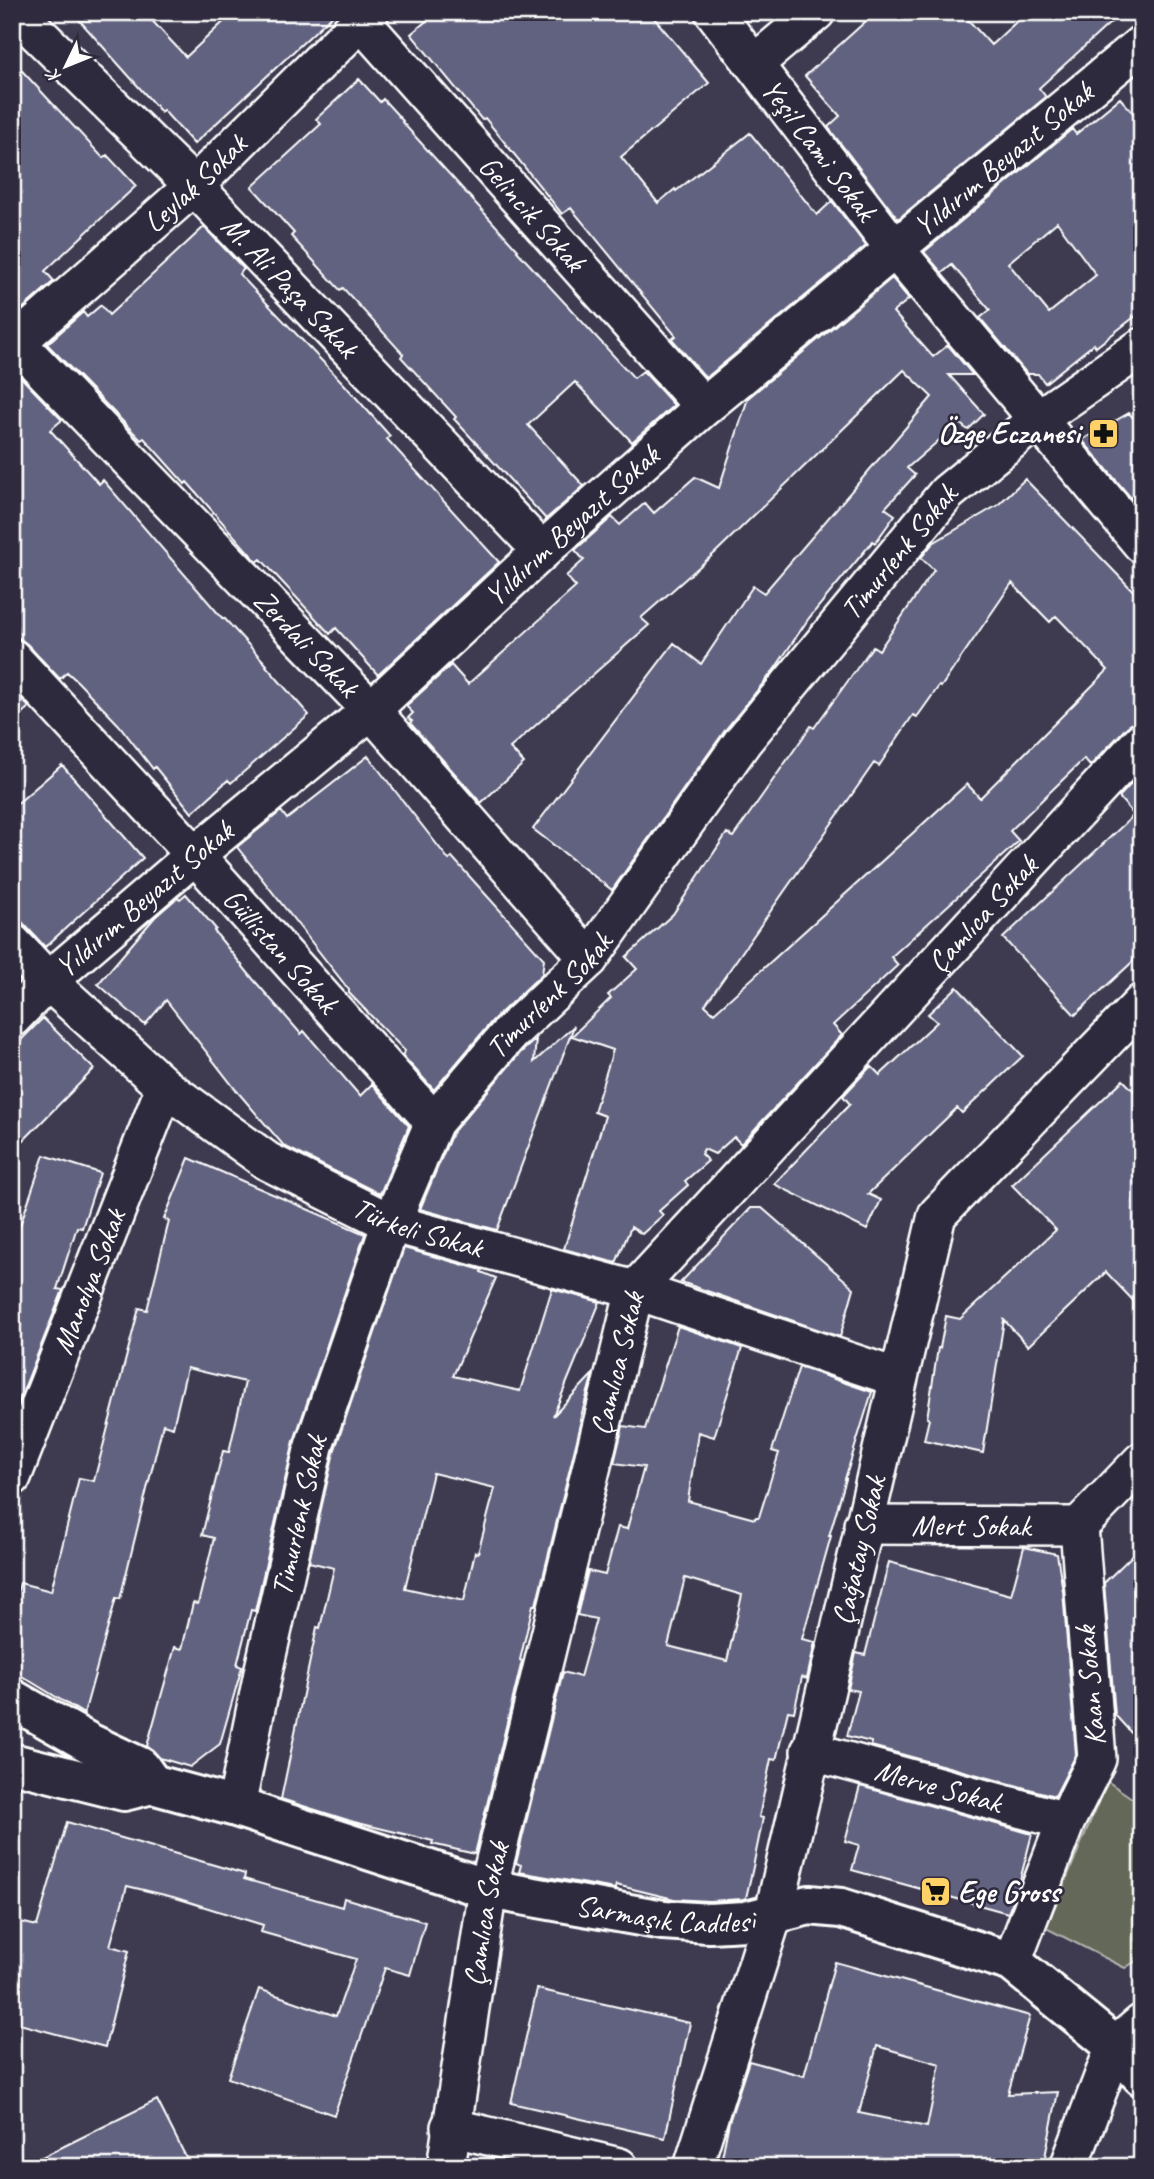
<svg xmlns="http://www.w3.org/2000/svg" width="1154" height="2179" font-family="Caveat,sans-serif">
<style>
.green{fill:#646759;stroke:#b2b3ac;stroke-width:2}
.building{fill:#61627f;stroke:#fff;stroke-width:2;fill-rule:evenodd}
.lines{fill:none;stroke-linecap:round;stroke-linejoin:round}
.street-casing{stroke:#fff;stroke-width:42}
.secondary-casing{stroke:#fff;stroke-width:44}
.street{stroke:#2f2a3d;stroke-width:37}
.secondary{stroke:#2f2a3d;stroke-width:38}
.labels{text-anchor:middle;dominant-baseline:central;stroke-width:5;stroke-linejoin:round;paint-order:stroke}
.street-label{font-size:30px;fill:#fff;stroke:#2f2a3d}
.poi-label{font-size:30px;font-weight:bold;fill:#fff;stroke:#2f2a3d;text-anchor:end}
</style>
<rect width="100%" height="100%" fill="#3e3b51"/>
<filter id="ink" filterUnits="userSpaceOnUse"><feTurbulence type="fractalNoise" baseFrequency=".0143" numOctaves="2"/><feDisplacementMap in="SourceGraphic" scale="14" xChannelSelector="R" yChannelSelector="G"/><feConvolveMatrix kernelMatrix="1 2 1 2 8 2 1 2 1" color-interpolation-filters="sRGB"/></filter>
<g filter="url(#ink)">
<path class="green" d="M 1107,1781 L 1142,1805 L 1142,1957 L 1125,1968 L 1046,1928 Z"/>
<path class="building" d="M 72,12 L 144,12 L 186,57 L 234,12 L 336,12 L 194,144 L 163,110 L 161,112 Z
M 437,12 L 649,12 L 709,83 L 621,157 L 658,203 L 675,189 L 676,191 L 750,133 L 817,215 L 832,201 L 866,246 L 706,378 L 672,339 L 676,336 L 571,208 L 562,214 L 485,118 L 482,120 L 411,34 Z
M 876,12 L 961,12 L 991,45 L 1027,12 L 1122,12 L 1039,88 L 1046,97 L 898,219 L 828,127 L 840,116 L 805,76 Z
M 12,60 L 103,158 L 107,155 L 136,186 L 45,271 L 54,281 L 12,318 Z
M 359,79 L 380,102 L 383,99 L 403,121 L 402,122 L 518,250 L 517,251 L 634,378 L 643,371 L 674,405 L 632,442 L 575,382 L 528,425 L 584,486 L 546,519 L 454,419 L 456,417 L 401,357 L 403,354 L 343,288 L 340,290 L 291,236 L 294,233 L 252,187 L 321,124 L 316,119 Z
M 1120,98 L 1142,123 L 1142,311 L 1096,347 L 1094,344 L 1045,383 L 1038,374 L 1027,374 L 980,318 L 990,310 L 952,265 L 942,273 L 924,252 L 1072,129 L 1076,134 ZM 1057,222 L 1096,275 L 1049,313 L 1008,263 Z
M 204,227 L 244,269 L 239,274 L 344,384 L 390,436 L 387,439 L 499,562 L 378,675 L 336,628 L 330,634 L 261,559 L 257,562 L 187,482 L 185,484 L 144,438 L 141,440 L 47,344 L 83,312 L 87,317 L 101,305 L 109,315 Z
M 892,278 L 909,299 L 893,312 L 933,357 L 948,345 L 973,375 L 949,375 L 984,414 L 968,430 L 959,423 L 907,468 L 915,475 L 885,508 L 895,515 L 875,543 L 873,541 L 809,618 L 774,670 L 726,729 L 612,890 L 533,829 L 674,643 L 701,664 L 753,586 L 764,593 L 932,397 L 904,370 L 716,552 L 641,618 L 649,625 L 510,748 L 524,763 L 481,803 L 410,723 L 412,721 L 408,718 L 413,713 L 406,706 L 451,665 L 468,684 L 576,587 L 566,576 L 584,560 L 575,550 L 612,517 L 620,525 L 645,503 L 654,513 L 695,477 L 719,488 L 748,398 Z
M 12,368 L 62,420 L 50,430 L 99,484 L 103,480 L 223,619 L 224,618 L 267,665 L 266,666 L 309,715 L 231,783 L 228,780 L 192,813 L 155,767 L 153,769 L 119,725 L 78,682 L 67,672 L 60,679 L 27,644 L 19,638 L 12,638 Z
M 1129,413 L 1142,428 L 1142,511 L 1082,440 Z
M 1025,479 L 1142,600 L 1142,721 L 1135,721 L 1127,727 L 1090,766 L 1084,759 L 1010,831 L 1019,841 L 891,957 L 898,965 L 833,1025 L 842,1035 L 741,1144 L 734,1137 L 715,1154 L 704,1149 L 701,1154 L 708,1161 L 685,1181 L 688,1185 L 659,1211 L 663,1215 L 642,1234 L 631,1227 L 616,1263 L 564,1249 L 605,1116 L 594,1112 L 613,1050 L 572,1036 L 611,998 L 608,995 L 637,969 L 626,957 L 673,914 L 727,833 L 733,837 L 811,726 L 814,728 L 873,646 L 879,650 L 934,570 L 921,558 L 933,543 L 998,505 ZM 1012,583 L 1050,622 L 1056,616 L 1108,670 L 980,798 L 967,784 L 714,1013 L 705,1005 L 874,763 L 879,766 L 913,715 L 917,717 L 939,686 L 941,687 Z
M 12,689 L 29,707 L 12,722 Z
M 368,756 L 449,860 L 452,857 L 544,959 L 542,974 L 493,1020 L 434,1090 L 402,1055 L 405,1051 L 349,993 L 349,990 L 237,847 L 281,811 L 287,819 Z
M 62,765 L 143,858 L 45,947 L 12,911 L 12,808 Z
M 1142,772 L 1142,953 L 1075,1015 L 1003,938 L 1134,815 L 1119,797 Z
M 186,894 L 216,929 L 214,931 L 253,979 L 301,1034 L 304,1031 L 360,1096 L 372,1084 L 409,1126 L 380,1194 L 284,1146 L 236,1090 L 166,1000 L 145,1025 L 98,984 L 155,917 L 178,897 L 180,899 Z
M 957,987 L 1023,1056 L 962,1113 L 957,1108 L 868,1194 L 881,1200 L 867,1230 L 774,1184 L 850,1104 L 843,1096 L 871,1066 L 880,1075 L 937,1022 L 928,1014 Z
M 43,1018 L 94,1069 L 12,1152 L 12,1049 Z
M 574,1026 L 497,1230 L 420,1209 L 452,1133 L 520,1053 L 536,1039 L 534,1062 Z
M 1123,1080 L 1142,1099 L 1142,1310 L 1106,1272 L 1028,1346 L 1004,1320 L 983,1453 L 924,1440 L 929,1419 L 927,1418 L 938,1348 L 940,1348 L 946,1316 L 960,1319 L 1056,1230 L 1012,1185 Z
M 44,1155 L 100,1173 L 82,1228 L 77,1227 L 57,1289 L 63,1290 L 12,1419 L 12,1249 Z
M 189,1158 L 365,1234 L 294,1441 L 255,1611 L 251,1610 L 237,1665 L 242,1667 L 220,1744 L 190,1767 L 160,1758 L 147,1746 L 175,1647 L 182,1649 L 193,1603 L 198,1604 L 214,1538 L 202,1535 L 223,1451 L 229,1452 L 245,1382 L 187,1368 L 173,1427 L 163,1424 L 120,1599 L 116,1598 L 84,1714 L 12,1670 L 12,1611 L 20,1583 L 51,1591 L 79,1478 L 94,1481 L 139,1308 L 147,1310 L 169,1221 L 164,1219 Z
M 751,1208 L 762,1208 L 854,1288 L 840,1337 L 681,1282 Z
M 404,1248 L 482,1270 L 481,1272 L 496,1278 L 453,1376 L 520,1391 L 552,1289 L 600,1302 L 553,1416 L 593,1374 L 580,1420 L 582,1420 L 536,1605 L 533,1605 L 520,1660 L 522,1661 L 475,1854 L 432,1844 L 433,1841 L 354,1822 L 281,1799 L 317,1627 L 320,1628 L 334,1568 L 309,1562 L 334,1452 ZM 433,1473 L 495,1488 L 478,1553 L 475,1552 L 464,1601 L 405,1588 Z
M 678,1326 L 742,1348 L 714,1437 L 698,1432 L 688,1501 L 755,1519 L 756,1517 L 759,1517 L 779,1453 L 772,1451 L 799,1367 L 872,1392 L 845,1479 L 846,1479 L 829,1536 L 831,1536 L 802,1639 L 815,1642 L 807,1679 L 802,1677 L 794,1712 L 788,1711 L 776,1760 L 771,1759 L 759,1817 L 763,1818 L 753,1867 L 746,1898 L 743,1899 L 709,1901 L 674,1899 L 616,1885 L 615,1889 L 519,1872 L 521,1865 L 516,1863 L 563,1672 L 580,1677 L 596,1619 L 577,1615 L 588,1571 L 605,1575 L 618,1527 L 627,1529 L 644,1467 L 614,1463 L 623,1426 L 645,1429 ZM 685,1578 L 742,1595 L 727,1661 L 668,1646 Z
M 1142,1546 L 1142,1745 L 1115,1715 L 1104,1583 Z
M 1024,1547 L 1057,1554 L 1063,1591 L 1076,1755 L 1055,1796 L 871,1746 L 871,1742 L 847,1736 L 859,1691 L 848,1689 L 856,1653 L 865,1655 L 889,1562 L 1011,1595 Z
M 860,1786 L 1032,1834 L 1018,1888 L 1008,1913 L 852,1870 L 859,1845 L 845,1841 Z
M 67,1822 L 245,1874 L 244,1879 L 342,1907 L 344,1898 L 425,1922 L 410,1975 L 385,1968 L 334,2115 L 228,2078 L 259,1989 L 336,2016 L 356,1959 L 261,1932 L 263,1925 L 173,1897 L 127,1886 L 110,1946 L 129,1951 L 105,2047 L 12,2022 L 12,1920 L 37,1926 Z
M 835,1962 L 1030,2016 L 1008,2094 L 1058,2092 L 1043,2167 L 946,2167 L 900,2158 L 898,2167 L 720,2167 L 729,2122 L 749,2061 L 804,2076 ZM 877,2046 L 940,2064 L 927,2127 L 859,2113 Z
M 537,1989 L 690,2023 L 665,2138 L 511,2103 Z
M 157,2100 L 191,2167 L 22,2167 Z"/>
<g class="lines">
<defs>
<g id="street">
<path id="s1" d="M 714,12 L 894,248 L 1142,544"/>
<path id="s2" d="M 360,20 L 704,407"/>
<path id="s3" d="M 33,29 L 194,186 L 542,551"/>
<path d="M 755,63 L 816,12"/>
<path id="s4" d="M 12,338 L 371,710 L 589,959"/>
<path id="s5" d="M 12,346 L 194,186 L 370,12"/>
<path id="s6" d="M 12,658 L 195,855 L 434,1122"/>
<path id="s7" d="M 12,943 L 48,981 L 165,1087 L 267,1161 L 391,1223 L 635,1290 L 898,1378"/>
<path id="s8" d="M 12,1018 L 48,981 L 195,855 L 371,710 L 542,551 L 704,407 L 1142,44"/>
<path id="s9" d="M 12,1477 L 165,1087"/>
<path id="s10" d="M 863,1525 L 1079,1526"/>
<path id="s11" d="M 810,1751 L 1066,1821"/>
<path id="s12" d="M 236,1807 L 263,1673 L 314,1446 L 391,1223 L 434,1122 L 509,1034 L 589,959 L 743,741 L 947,493 L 1038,419 L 1142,347"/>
<path d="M 1012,1962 L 1066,1821 L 1097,1759 L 1079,1526 L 1142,1461"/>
<path d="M 450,2127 L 619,2167"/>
<path id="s13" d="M 446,2167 L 488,1889 L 635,1290 L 1142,741"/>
<path id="s14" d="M 693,2167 L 774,1912 L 937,1215 L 1142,1003"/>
<path d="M 1069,2167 L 1115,2046 L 1142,2023"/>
</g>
<g id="secondary">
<path d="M 12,1699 L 91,1744 L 140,1767 L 152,1784"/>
<path id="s15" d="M 12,1763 L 124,1791 L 152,1784 L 236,1807 L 488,1889 L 663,1920 L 709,1923 L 746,1921 L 809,1905 L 841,1908 L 1012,1962 L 1115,2046 L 1142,2076"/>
</g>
</defs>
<use href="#street" class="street-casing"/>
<use href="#secondary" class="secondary-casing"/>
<use href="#street" class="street"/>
<use href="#secondary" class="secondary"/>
</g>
</g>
<defs>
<symbol id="pharmacy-square" viewBox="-11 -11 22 22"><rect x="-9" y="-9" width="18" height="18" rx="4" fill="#ffd166" stroke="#2f2a3d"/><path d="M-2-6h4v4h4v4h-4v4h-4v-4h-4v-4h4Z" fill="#111"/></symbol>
<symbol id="supermarket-square" viewBox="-11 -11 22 22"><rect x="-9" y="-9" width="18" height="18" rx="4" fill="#ffd166" stroke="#2f2a3d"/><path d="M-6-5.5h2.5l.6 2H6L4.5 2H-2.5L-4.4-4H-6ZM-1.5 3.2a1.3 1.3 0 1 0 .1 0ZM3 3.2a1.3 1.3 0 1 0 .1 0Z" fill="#111"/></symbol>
</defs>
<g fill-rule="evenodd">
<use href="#pharmacy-square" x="1086" y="416" width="35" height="35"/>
<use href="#supermarket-square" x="918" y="1874" width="35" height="35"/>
</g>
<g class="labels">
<g class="street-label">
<text stroke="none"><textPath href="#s1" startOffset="173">Yeşil Cami Sokak</textPath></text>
<text stroke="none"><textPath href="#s8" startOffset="1312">Yıldırım Beyazıt Sokak</textPath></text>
<text stroke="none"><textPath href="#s5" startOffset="245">Leylak Sokak</textPath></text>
<text stroke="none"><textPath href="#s2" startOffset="259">Gelincik Sokak</textPath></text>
<text stroke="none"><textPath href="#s3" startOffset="364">M. Ali Paşa Sokak</textPath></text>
<text stroke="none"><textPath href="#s8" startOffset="746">Yıldırım Beyazıt Sokak</textPath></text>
<text stroke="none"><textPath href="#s12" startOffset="1452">Timurlenk Sokak</textPath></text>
<text stroke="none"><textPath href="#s4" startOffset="424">Zerdali Sokak</textPath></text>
<text stroke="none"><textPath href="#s8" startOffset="178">Yıldırım Beyazıt Sokak</textPath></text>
<text stroke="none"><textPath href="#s13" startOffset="1410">Çamlıca Sokak</textPath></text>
<text stroke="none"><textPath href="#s6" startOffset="397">Güllistan Sokak</textPath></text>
<text stroke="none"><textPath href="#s12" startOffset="886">Timurlenk Sokak</textPath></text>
<text stroke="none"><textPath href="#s7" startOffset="502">Türkeli Sokak</textPath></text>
<text stroke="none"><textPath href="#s9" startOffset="210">Manolya Sokak</textPath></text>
<text stroke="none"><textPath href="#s13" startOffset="822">Çamlıca Sokak</textPath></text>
<text stroke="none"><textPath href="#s12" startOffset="298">Timurlenk Sokak</textPath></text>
<text stroke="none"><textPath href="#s10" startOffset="108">Mert Sokak</textPath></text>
<text stroke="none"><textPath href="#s14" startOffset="639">Çağatay Sokak</textPath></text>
<text transform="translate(1090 1686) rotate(-95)">Kaan Sokak</text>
<text stroke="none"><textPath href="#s11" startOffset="133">Merve Sokak</textPath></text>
<text stroke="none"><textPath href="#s15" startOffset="676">Sarmaşık Caddesi</textPath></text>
<text stroke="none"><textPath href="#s13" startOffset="256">Çamlıca Sokak</textPath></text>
</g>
<g class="poi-label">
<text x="1080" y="433">Özge Eczanesi</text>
<text x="958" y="1892" text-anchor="start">Ege Gross</text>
</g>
</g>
<rect width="1154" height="2179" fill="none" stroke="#2f2a3d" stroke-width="42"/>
<rect x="21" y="21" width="1112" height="2137" fill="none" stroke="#fff" stroke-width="2.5" filter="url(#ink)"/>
<g transform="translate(66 66) rotate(227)" stroke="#2f2a3d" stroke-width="5" paint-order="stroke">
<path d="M0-5L12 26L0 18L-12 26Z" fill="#ffffff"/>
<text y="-10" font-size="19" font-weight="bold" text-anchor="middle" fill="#ffffff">K</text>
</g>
</svg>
